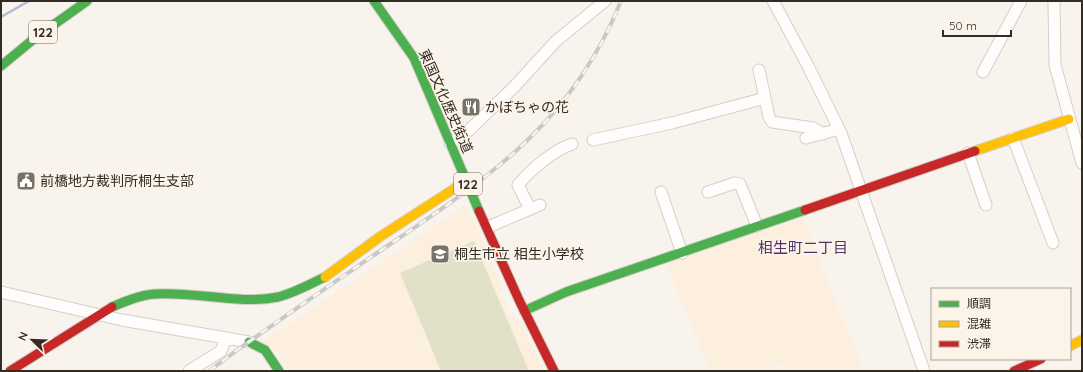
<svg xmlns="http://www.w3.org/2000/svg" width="1083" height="372" font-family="Quicksand,'Noto Sans JP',sans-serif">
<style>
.built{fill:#fcefdd}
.green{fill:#e0e1c8}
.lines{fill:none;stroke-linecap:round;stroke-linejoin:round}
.stream{stroke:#acbdd9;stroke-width:2.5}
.street-casing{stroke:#d5cfc6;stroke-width:13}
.fast-casing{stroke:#d5cfc6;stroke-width:11}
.slow-casing{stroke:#d5cfc6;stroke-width:11}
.jam-casing{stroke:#d5cfc6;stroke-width:11}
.street{stroke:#fefdfc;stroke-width:11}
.fast{stroke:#4caf50;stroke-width:9}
.slow{stroke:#ffc107;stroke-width:9}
.jam{stroke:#c62828;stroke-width:9}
.rail-casing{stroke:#cac8c7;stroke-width:4}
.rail{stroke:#fcf4e9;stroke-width:2.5;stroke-dasharray:8;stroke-linecap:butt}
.labels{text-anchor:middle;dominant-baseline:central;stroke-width:3.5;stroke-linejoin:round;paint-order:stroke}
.shield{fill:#fcf4e9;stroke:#6f685e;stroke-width:1}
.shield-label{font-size:13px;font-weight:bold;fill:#332c22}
.street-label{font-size:14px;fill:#332c22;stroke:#fcf4e9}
.poi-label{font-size:14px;fill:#332c22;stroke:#fcf4e9;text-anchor:start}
.neighbourhood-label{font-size:15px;fill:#563168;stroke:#fcf4e9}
</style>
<rect width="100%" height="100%" fill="#f8f3ed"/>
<path class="built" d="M 464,206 L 473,218 L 503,290 L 500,293 L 510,316 L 520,320 L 544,371 L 288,371 L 276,350 L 263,342 Z
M 803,219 L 842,318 L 865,371 L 788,371 L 783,362 L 762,371 L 711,371 L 666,264 L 763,230 Z"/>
<path class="green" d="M 474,241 L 528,369 L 525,371 L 441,371 L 400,273 Z"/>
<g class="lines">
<path class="stream" d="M 1,17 L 29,1"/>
<defs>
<path id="street" d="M 773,1 L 808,66 L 841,133 L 924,371
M 1054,1 L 1055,65 L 1082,163
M 759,70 L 769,117 L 772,122 L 813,128 L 823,134
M 983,72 L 1021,1
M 806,138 L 839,129
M 1013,138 L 1053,243
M 593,140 L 672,123 L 765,98
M 450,143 L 464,135 L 514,87 L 556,41 L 605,1
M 968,153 L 986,205
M 661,192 L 682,253
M 708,192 L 735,183 L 740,184 L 757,226
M 530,209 L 518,185 C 530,170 554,150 572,144
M 488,227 L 540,205
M 1,292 L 122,320 L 249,342
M 189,371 L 221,351 L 226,338"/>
<path id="fast" d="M 374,1 L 414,58 L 479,211
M 1,66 L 35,38 L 87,1
M 112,307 C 126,301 140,295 155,294 C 195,291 239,305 278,297 C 294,293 310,284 325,277
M 524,311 L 566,292 L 805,210
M 249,342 L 265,350 L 279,371"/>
<path id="slow" d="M 975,151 L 1069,119
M 325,277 L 381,236 L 466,181
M 1070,346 L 1082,340"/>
<path id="jam" d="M 805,210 L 975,151
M 479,211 L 519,300 L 554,371
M 10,371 L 112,307
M 1014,371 L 1041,359"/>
</defs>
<use href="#street" class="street-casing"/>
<use href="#fast" class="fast-casing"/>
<use href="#slow" class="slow-casing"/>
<use href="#jam" class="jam-casing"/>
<use href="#street" class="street"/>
<use href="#fast" class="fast"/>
<use href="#slow" class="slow"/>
<use href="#jam" class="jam"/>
<defs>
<path id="rail" d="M 209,371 C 265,329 323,290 380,251 C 487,178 570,127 621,1"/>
</defs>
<use href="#rail" class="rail-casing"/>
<use href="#rail" class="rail"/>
</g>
<defs>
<symbol id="restaurant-square" viewBox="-11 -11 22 22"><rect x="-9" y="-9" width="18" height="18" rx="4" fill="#787269" stroke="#fcf4e9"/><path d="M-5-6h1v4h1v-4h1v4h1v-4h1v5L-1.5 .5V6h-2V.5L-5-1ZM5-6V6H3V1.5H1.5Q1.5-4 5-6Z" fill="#fff"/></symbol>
<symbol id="civic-square" viewBox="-11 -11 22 22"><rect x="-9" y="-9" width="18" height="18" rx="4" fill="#787269" stroke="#fcf4e9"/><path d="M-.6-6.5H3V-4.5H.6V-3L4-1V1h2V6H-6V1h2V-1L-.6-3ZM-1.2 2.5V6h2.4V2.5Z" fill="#fff"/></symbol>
<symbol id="school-square" viewBox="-11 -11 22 22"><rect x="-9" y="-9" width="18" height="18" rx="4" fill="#787269" stroke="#fcf4e9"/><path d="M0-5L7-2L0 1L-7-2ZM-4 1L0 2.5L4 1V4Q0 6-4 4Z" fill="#fff"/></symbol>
</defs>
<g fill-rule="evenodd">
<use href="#restaurant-square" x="460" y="96" width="22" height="22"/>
<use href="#civic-square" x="15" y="170" width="22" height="22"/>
<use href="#school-square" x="429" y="243" width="22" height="22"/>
</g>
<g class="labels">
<g class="shield">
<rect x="29" y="21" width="28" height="22" rx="3"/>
<rect x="454" y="173" width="28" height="22" rx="3"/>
</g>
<g class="shield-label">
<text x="43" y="32">122</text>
<text x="468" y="184">122</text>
</g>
<g class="street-label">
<text transform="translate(446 101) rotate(66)">東国文化歴史街道</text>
</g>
<g class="poi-label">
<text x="485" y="107">かぼちゃの花</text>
<text x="40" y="181">前橋地方裁判所桐生支部</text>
<text x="454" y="254">桐生市立 相生小学校</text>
</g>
<g class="neighbourhood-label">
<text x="803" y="247">相生町二丁目</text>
</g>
</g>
<rect width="1083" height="372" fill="none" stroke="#332c22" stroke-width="4"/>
<rect x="931" y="288" width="140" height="72" fill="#fcf4e9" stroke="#aca499"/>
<rect x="939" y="301" width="20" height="6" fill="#4caf50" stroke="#aca499"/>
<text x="967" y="308" font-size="12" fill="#332c22">順調</text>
<rect x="939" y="321" width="20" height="6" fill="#ffc107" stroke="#aca499"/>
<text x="967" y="328" font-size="12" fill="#332c22">混雑</text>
<rect x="939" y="341" width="20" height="6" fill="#c62828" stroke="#aca499"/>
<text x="967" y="348" font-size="12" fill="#332c22">渋滞</text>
<g transform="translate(32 340) rotate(293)" stroke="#fcf4e9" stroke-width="3" paint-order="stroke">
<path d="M0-3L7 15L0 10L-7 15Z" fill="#332c22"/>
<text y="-6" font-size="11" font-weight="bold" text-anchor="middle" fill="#332c22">N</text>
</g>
<path d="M943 30v6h68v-6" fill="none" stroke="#332c22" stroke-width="2"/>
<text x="949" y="30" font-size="12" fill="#332c22" stroke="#fcf4e9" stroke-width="3" paint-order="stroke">50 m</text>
</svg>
